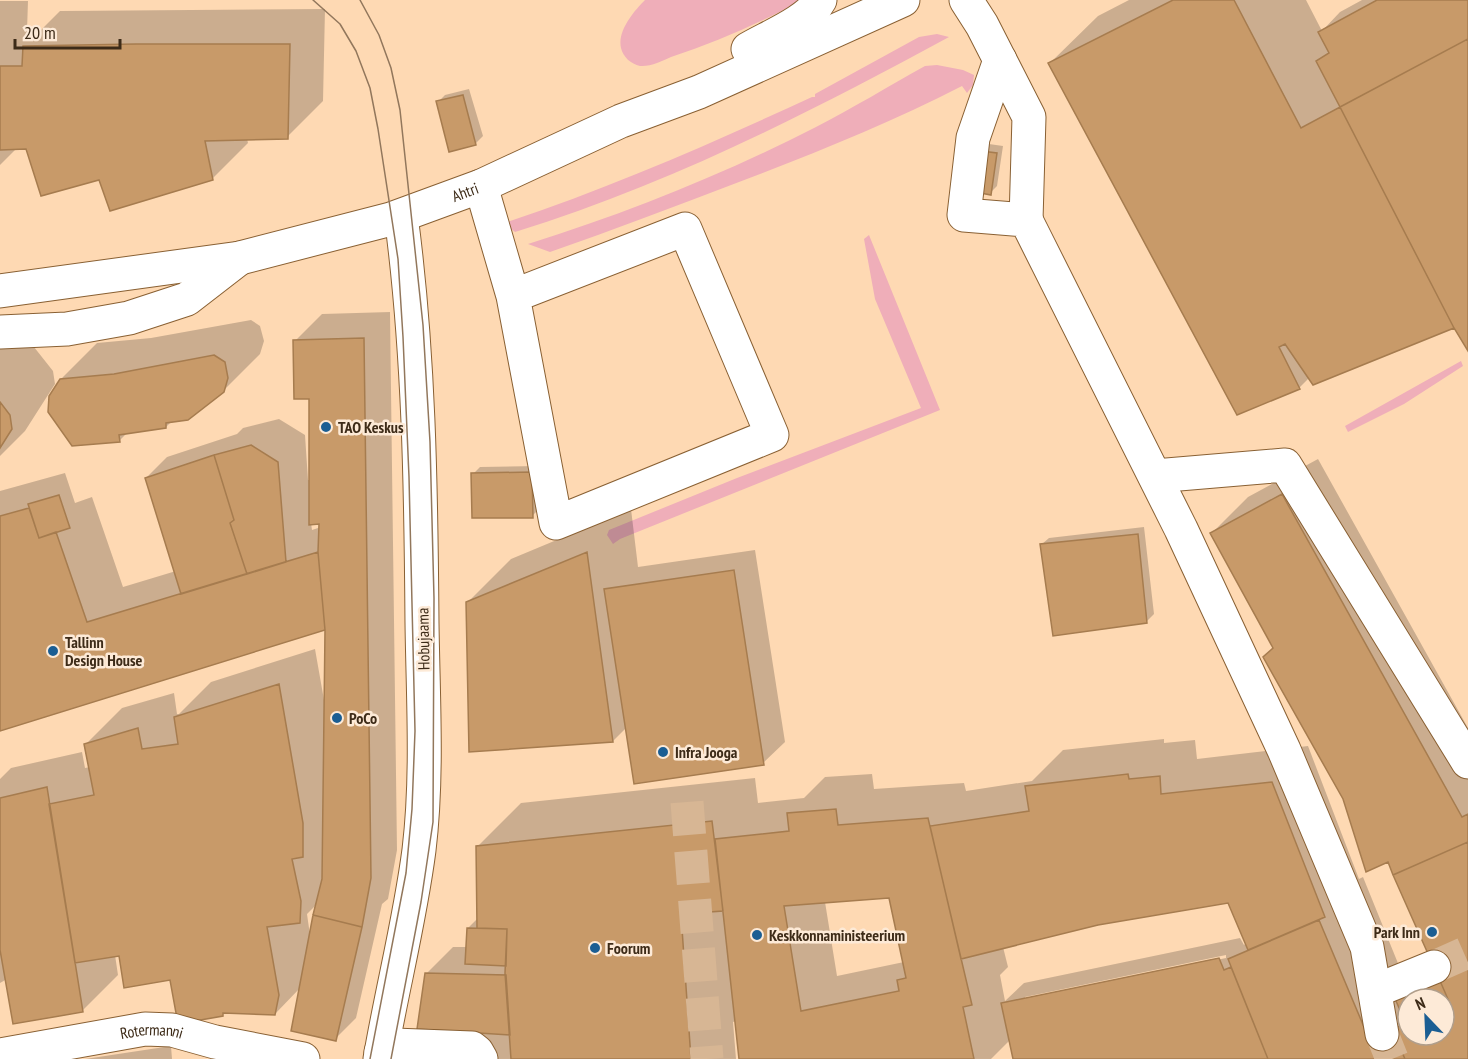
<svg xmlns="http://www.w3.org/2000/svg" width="1468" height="1059" font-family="'PT Sans Narrow',sans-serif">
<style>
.green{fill:#efaeb9}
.shadow{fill:#0003;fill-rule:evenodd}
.building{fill:#c89a69;stroke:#a67c4f;stroke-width:1.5;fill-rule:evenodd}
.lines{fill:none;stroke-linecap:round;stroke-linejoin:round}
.minor-tunnel{stroke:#d7b694;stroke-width:33;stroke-dasharray:33 16;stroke-linecap:butt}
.minor-casing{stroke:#896033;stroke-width:35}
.major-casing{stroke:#896033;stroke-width:35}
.minor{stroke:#fff;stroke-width:33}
.major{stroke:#fff;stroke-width:33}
.tram{stroke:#92775c;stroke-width:1.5}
.poi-dot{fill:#1b5e93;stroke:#fdead7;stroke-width:2}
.labels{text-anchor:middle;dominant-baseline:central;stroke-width:5;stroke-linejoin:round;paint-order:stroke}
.street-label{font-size:16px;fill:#3d2b18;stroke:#fdead7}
.poi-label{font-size:16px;font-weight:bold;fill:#3d2b18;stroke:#fdead7;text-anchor:start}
</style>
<rect width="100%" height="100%" fill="#fed9b3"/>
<path class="green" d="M 645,0 L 799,0 L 795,4 C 755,25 714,43 671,57 C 662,61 650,67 640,66 C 631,64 623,57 621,48 C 617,31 634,11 645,0 Z
M 937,34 L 949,37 C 809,113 667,185 515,232 L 510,228 L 507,222 C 612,187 712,143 812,97 L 815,97 L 815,94 L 919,37 Z
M 937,65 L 963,70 L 974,75 L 973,85 L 967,93 L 962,86 C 890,123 815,153 739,182 C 676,206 613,230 550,252 L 528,244 C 627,213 724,174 816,127 C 853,108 889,86 925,66 Z
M 869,235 L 940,410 L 620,539 L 613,544 L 607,535 L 609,530 L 737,478 L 921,408 L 875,299 L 864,239 Z
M 1461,361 L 1463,366 L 1404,404 L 1348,432 L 1345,426 Z"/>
<path class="shadow" d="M 1129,0 L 1306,0 L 1322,31 L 1340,12 L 1362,0 L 1468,0 L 1468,348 L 1454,326 L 1310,377 L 1299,388 L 1238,414 L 1050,63 L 1098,16 Z
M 0,1 L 28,1 L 27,31 L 40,31 L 60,11 L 325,9 L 323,101 L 287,137 L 247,139 L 248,143 L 212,179 L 27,147 L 17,148 L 0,165 Z
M 469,89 L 483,136 L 476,143 L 450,151 L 438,102 L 445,95 Z
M 989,144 L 1003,146 L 997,186 L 990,193 L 982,151 Z
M 390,312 L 397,850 L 388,899 L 382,904 L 356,1018 L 335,1039 L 301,987 L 275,1014 L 225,1012 L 223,1014 L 172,979 L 120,954 L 115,955 L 118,975 L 82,1011 L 7,979 L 0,983 L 0,779 L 11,768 L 82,752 L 85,768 L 90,767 L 86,744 L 122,708 L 174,693 L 177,714 L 179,714 L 211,682 L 315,649 L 324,700 L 325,700 L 326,627 L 0,729 L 0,491 L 65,473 L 75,503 L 92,497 L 123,587 L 176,571 L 146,478 L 167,457 L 237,434 L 243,428 L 279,419 L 305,435 L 308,480 L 311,480 L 310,398 L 295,341 L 322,314 ZM 321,522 L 321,527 L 312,530 L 311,523 ZM 318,903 L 310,935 L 307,914 Z
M 251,320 L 260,326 L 264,341 L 260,354 L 223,391 L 172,421 L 166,427 L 127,433 L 120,440 L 61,379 L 97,343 L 151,338 Z
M 0,343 L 34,347 L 53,371 L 55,384 L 25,431 L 0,456 Z
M 1318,459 L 1468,728 L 1468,1059 L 1015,1059 L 1010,1040 L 991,1059 L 740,1059 L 736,1021 L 733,1022 L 736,1059 L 414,1059 L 443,1029 L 426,974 L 453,947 L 467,947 L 468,928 L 478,918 L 477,847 L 521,803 L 755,778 L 758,803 L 804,798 L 825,777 L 872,774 L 874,789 L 964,783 L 966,791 L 1032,781 L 1063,750 L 1164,739 L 1164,743 L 1195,740 L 1197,759 L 1308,746 L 1359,879 L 1363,877 L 1406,983 L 1437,968 L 1389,860 L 1344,798 L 1274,648 L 1212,533 L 1248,497 ZM 890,896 L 904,962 L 837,976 L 825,902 ZM 1228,901 L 1246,943 L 1244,945 L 1240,938 L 1024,983 L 1005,1001 L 1000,975 L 1008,967 L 1003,947 L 1098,923 ZM 1226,955 L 1226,958 L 1025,1000 L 1025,997 ZM 1408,999 L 1444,999 L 1444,1035 L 1408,1035 Z
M 539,466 L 539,509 L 532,516 L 473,474 L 480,467 Z
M 631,509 L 638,567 L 755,550 L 785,742 L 763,763 L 627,727 L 613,741 L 468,602 L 511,559 Z
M 1144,527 L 1154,614 L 1147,621 L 1042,544 L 1049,538 Z
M 171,1046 L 172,1059 L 85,1059 Z"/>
<path class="building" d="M 1173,0 L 1234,0 L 1301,128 L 1340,107 L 1454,328 L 1313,385 L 1285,344 L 1279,347 L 1300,389 L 1237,415 L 1048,63 Z
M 1377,0 L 1468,0 L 1468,39 L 1340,107 L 1316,61 L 1329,53 L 1318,32 Z
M 1468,39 L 1468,351 L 1454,328 L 1340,107 Z
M 136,44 L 290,44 L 288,139 L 205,141 L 213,180 L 110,211 L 99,180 L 41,196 L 26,149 L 0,150 L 0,66 L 22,66 L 23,46 Z
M 463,95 L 476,145 L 449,152 L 436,101 Z
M 981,151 L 997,153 L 991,195 L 975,192 Z
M 364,338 L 371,878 L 362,927 L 313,915 L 322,879 L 325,630 L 318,552 L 319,524 L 309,525 L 309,399 L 294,399 L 293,340 Z
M 214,355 L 225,362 L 228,378 L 224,392 L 188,420 L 166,423 L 166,428 L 119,435 L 120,442 L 72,446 L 48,412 L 49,396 L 60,379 L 114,374 Z
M 0,402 L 10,415 L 12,429 L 0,448 Z
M 251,445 L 278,462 L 286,562 L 247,574 L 230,523 L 234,520 L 214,455 Z
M 214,455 L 234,520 L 230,523 L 247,574 L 181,594 L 145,478 Z
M 532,472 L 533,518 L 472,518 L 471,473 Z
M 1282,494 L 1462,817 L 1468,814 L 1468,842 L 1393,875 L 1388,862 L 1366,872 L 1343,799 L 1263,657 L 1273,648 L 1210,533 Z
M 59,495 L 70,528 L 39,538 L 28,504 Z
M 29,508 L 39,538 L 56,532 L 87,622 L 318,552 L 325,630 L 0,731 L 0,516 Z
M 1138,534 L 1147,623 L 1053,636 L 1040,544 Z
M 587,552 L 613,742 L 469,752 L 466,602 Z
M 734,570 L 764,765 L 634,784 L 604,589 Z
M 279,684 L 303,823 L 303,857 L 292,859 L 301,901 L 300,923 L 267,927 L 279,995 L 275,1015 L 223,1013 L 223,1016 L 178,1024 L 170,980 L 124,988 L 119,956 L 75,963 L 49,804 L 94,795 L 84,744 L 138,728 L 142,749 L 178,744 L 174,717 Z
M 1128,774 L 1129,779 L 1160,776 L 1161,794 L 1272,782 L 1325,917 L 1248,950 L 1228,903 L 1098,925 L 961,959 L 930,826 L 1029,811 L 1025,786 Z
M 47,787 L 83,1012 L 13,1024 L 0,950 L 0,798 Z
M 836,809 L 838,825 L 928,818 L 972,1005 L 963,1007 L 974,1059 L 739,1059 L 715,839 L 789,831 L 787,813 ZM 889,898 L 906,978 L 897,980 L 899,991 L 801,1011 L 784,906 Z
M 712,821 L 723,911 L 681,914 L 691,1059 L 511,1059 L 505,973 L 507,929 L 477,928 L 476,846 Z
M 1468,842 L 1468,961 L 1437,974 L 1393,875 Z
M 313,915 L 362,927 L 336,1041 L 291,1031 Z
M 1319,920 L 1369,1039 L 1392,1029 L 1405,1059 L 1268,1059 L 1228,959 Z
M 467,928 L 507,929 L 506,966 L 465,964 Z
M 1219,958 L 1224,970 L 1231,967 L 1268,1059 L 1013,1059 L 1001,1003 Z
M 1468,961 L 1468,1059 L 1405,1059 L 1392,1029 L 1408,1023 L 1408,1035 L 1444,1035 L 1444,1009 L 1451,1006 L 1437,974 Z
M 425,973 L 506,975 L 510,1035 L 417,1029 Z
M 1437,974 L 1451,1006 L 1444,1009 L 1444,999 L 1408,999 L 1408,1023 L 1406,1024 L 1393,994 Z"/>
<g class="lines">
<path class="minor-tunnel" d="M 687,802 L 707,1059
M 1434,967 L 1468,952
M 1382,1034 L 1392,1059"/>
<defs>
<g id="minor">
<path d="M 966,0 L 982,25 L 1029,117 L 1026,220"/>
<path d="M 1000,60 L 973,138 L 964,215 L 1026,220 L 1181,529 L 1284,750 L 1367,947 L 1382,1034"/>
<path d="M 481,186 L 513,296 L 556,523 L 772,435 L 685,229 L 513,296"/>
<path d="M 0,332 L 67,329 L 129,318 L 187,299 L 240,258"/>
<path d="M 1155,476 L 1285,465 L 1468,762"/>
<path d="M 1375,991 L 1434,967"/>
<path d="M 381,1052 L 394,1045 L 472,1048 L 477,1052 L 481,1059"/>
<path id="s1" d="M 0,1055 L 145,1029 L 172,1030 L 215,1042 L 303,1059"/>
<path d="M 380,1059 C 392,989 410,920 419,850 C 428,775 423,698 422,623 C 421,487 419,351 401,216"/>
</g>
<g id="major">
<path d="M 748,49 C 768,37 809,21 820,0"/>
<path id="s2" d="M 0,291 L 240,258 L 391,219 L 481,186 L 621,121 L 699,92 L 903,0"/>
</g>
</defs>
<use href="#minor" class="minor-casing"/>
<use href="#major" class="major-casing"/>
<use href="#minor" class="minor"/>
<use href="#major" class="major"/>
<path class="tram" d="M 313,0 L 340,24 L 356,51 L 370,88 L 378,129 L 398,259 L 403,337 L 409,477 L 415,731 L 412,809 L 406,873 L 370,1059
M 360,0 L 379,35 L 391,68 L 400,110 L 423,325 L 430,442 L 434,598 L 433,822 L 421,902 L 391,1059"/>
</g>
<g class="poi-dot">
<circle cx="326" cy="427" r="6"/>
<circle cx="53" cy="651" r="6"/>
<circle cx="337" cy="718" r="6"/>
<circle cx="663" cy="752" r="6"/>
<circle cx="1432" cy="932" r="6"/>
<circle cx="757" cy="935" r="6"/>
<circle cx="595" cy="948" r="6"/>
</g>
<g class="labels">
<g class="street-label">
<text stroke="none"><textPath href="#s2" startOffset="477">Ahtri</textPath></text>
<text transform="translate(423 639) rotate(-91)">Hobujaama</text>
<text stroke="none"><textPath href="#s1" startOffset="154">Rotermanni</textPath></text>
</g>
<g class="poi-label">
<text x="338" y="427">TAO Keskus</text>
<text x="65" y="642">Tallinn<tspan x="65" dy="18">Design House</tspan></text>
<text x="349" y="718">PoCo</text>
<text x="675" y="752">Infra Jooga</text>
<text x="1420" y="932" text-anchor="end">Park Inn</text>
<text x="769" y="935">Keskkonnaministeerium</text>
<text x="607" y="948">Foorum</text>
</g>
</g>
<g transform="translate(1426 1017) rotate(337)"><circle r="28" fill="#fdead7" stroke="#b09e8b" stroke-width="1.5"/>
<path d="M0-4.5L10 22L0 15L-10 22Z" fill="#1b5e93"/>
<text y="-9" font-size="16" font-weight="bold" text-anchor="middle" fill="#3d2b18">N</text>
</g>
<path d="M15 39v9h105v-9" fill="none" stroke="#3d2b18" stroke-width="3"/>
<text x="24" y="39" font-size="18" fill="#3d2b18" stroke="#fdead7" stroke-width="4.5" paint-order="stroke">20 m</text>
</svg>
